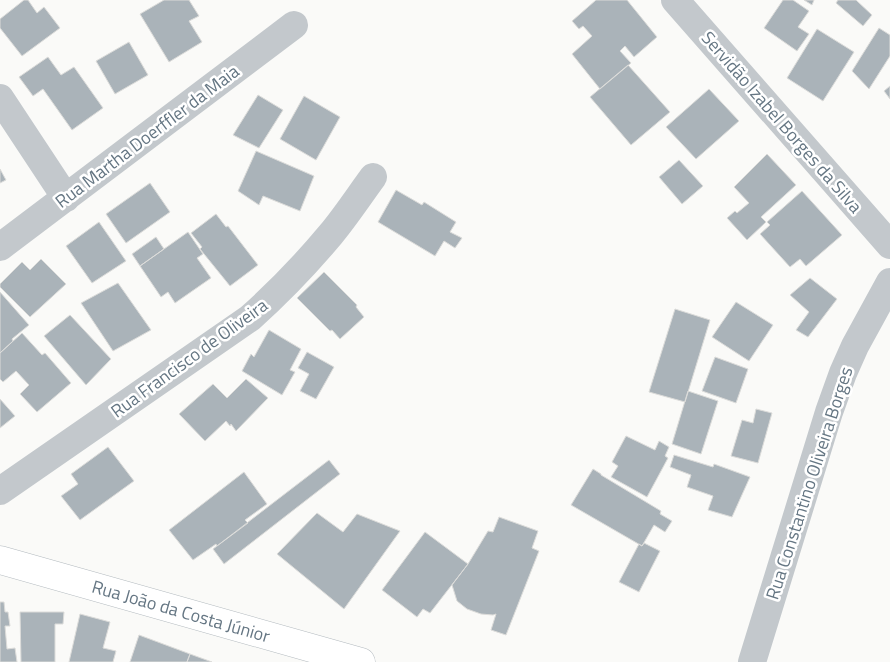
<svg xmlns="http://www.w3.org/2000/svg" width="890" height="662" font-family="'Titillium Web',sans-serif">
<style>
.building{fill:#aab3b9;stroke:#dcdcda}
.lines{fill:none;stroke-linecap:round;stroke-linejoin:round}
.secondary-casing{stroke:#b3babf;stroke-width:29}
.minor{stroke:#c3c8cc;stroke-width:28}
.tertiary{stroke:#c3c8cc;stroke-width:28}
.secondary{stroke:#fff;stroke-width:28}
.labels{text-anchor:middle;dominant-baseline:central;stroke-width:5;stroke-linejoin:round;paint-order:stroke}
.street-label{font-size:18px;fill:#657683;stroke:#fff}
</style>
<rect width="100%" height="100%" fill="#fafaf8"/>
<path class="building" d="M 24,0 L 28,0 L 37,13 L 44,7 L 60,28 L 22,56 L 0,28 L 0,19 Z
M 164,0 L 189,0 L 199,16 L 189,21 L 202,42 L 169,62 L 140,14 Z
M 596,0 L 627,0 L 657,37 L 634,57 L 625,46 L 620,51 L 631,63 L 600,89 L 572,54 L 592,36 L 583,26 L 579,29 L 572,21 Z
M 783,0 L 793,0 L 809,11 L 798,27 L 809,34 L 797,51 L 764,28 Z
M 804,0 L 814,0 L 812,5 Z
M 838,0 L 856,0 L 872,15 L 863,26 L 836,3 Z
M 879,28 L 890,35 L 890,56 L 869,89 L 852,71 Z
M 817,29 L 854,52 L 823,101 L 787,78 Z
M 129,42 L 148,75 L 115,94 L 96,61 Z
M 48,57 L 61,75 L 74,67 L 103,108 L 72,130 L 43,89 L 33,96 L 19,77 Z
M 628,65 L 670,112 L 631,145 L 590,97 Z
M 890,86 L 890,99 L 884,91 Z
M 709,89 L 739,121 L 696,159 L 666,127 Z
M 258,95 L 283,110 L 259,148 L 233,135 Z
M 304,96 L 340,117 L 316,160 L 280,139 Z
M 256,151 L 314,176 L 300,211 L 263,196 L 259,205 L 238,191 Z
M 767,154 L 796,185 L 761,217 L 766,222 L 747,240 L 727,218 L 735,211 L 737,213 L 749,203 L 734,187 Z
M 679,160 L 703,186 L 682,204 L 659,177 Z
M 0,169 L 6,180 L 0,183 Z
M 150,183 L 170,212 L 126,243 L 106,214 Z
M 396,190 L 422,205 L 424,202 L 456,222 L 450,232 L 462,238 L 455,248 L 444,241 L 435,256 L 378,222 Z
M 802,191 L 842,235 L 806,266 L 800,259 L 790,267 L 760,234 L 770,225 L 767,222 Z
M 216,214 L 226,227 L 228,226 L 258,265 L 230,286 L 200,249 L 202,247 L 191,233 Z
M 99,222 L 126,261 L 92,283 L 66,246 Z
M 188,232 L 203,254 L 197,258 L 211,278 L 175,303 L 168,292 L 161,297 L 140,266 Z
M 156,237 L 164,249 L 140,266 L 132,254 Z
M 41,259 L 66,284 L 30,317 L 0,287 L 0,284 L 22,262 L 30,270 Z
M 324,272 L 357,305 L 356,307 L 364,317 L 340,339 L 332,330 L 330,331 L 297,298 Z
M 810,278 L 837,299 L 808,337 L 796,330 L 809,312 L 790,295 Z
M 118,283 L 151,330 L 113,351 L 81,303 Z
M 0,292 L 29,325 L 12,339 L 13,341 L 0,353 Z
M 736,302 L 773,325 L 749,361 L 712,337 Z
M 675,309 L 710,320 L 685,402 L 649,392 Z
M 70,315 L 111,359 L 86,385 L 44,336 Z
M 269,330 L 301,349 L 290,370 L 295,372 L 282,395 L 242,371 L 251,354 L 254,357 Z
M 22,333 L 42,355 L 45,353 L 71,383 L 37,412 L 20,394 L 29,385 L 16,371 L 3,382 L 0,379 L 0,353 Z
M 307,352 L 334,367 L 316,399 L 300,391 L 309,374 L 298,368 Z
M 715,357 L 748,369 L 736,403 L 702,391 Z
M 246,379 L 268,398 L 236,431 L 231,424 L 230,426 L 226,421 L 205,441 L 179,414 L 213,384 L 227,398 Z
M 688,391 L 718,401 L 701,454 L 672,444 Z
M 0,399 L 15,416 L 0,428 Z
M 756,409 L 772,413 L 758,463 L 731,456 L 742,420 L 753,423 Z
M 626,436 L 655,450 L 659,441 L 669,447 L 665,456 L 668,458 L 647,497 L 611,477 L 618,466 L 612,462 Z
M 108,447 L 134,481 L 80,520 L 61,496 L 78,484 L 71,474 Z
M 674,455 L 713,467 L 714,464 L 750,477 L 732,517 L 708,510 L 713,496 L 687,487 L 691,475 L 670,467 Z
M 329,460 L 340,474 L 224,564 L 213,549 Z
M 593,469 L 601,474 L 601,475 L 661,511 L 660,514 L 672,521 L 665,532 L 654,525 L 642,546 L 571,505 Z
M 244,472 L 267,504 L 245,520 L 248,523 L 217,546 L 216,544 L 193,560 L 169,530 Z
M 317,513 L 343,532 L 357,514 L 400,531 L 344,609 L 277,554 Z
M 499,517 L 538,531 L 532,548 L 539,551 L 506,635 L 491,630 L 496,614 L 493,615 L 481,614 L 467,609 L 457,601 L 452,585 L 468,564 L 488,531 L 493,532 Z
M 425,532 L 468,564 L 430,613 L 423,609 L 417,617 L 382,590 Z
M 644,543 L 660,551 L 639,592 L 619,582 L 639,544 L 642,546 Z
M 0,602 L 4,602 L 5,612 L 8,612 L 10,626 L 5,626 L 7,649 L 15,648 L 17,662 L 0,662 Z
M 20,612 L 64,612 L 63,624 L 55,624 L 55,662 L 21,662 Z
M 80,614 L 110,622 L 103,648 L 116,651 L 113,662 L 69,662 Z
M 139,635 L 190,654 L 187,662 L 130,662 Z
M 190,654 L 212,662 L 187,662 Z"/>
<g class="lines">
<defs>
<path id="secondary" d="M 0,560 L 361,662"/>
</defs>
<use href="#secondary" class="secondary-casing"/>
<path class="minor" d="M 675,0 L 890,245
M 0,98 L 66,198
M 0,247 L 294,25
M 0,491 L 250,318 C 279,292 306,264 331,234 C 346,216 359,196 373,177"/>
<path class="tertiary" d="M 752,662 L 829,412 L 843,373 L 855,346 L 890,282"/>
<use href="#secondary" class="secondary"/>
</g>
<g class="labels">
<g class="street-label">
<text transform="translate(782 122) rotate(49)">Servidão Izabel Borges da Silva</text>
<text transform="translate(147 136) rotate(-37)">Rua Martha Doerffler da Maia</text>
<text transform="translate(189 358) rotate(-36)">Rua Francisco de Oliveira</text>
<text transform="translate(809 483) rotate(-72)">Rua Constantino Oliveira Borges</text>
<text transform="translate(181 611) rotate(16)">Rua João da Costa Júnior</text>
</g>
</g>
</svg>
